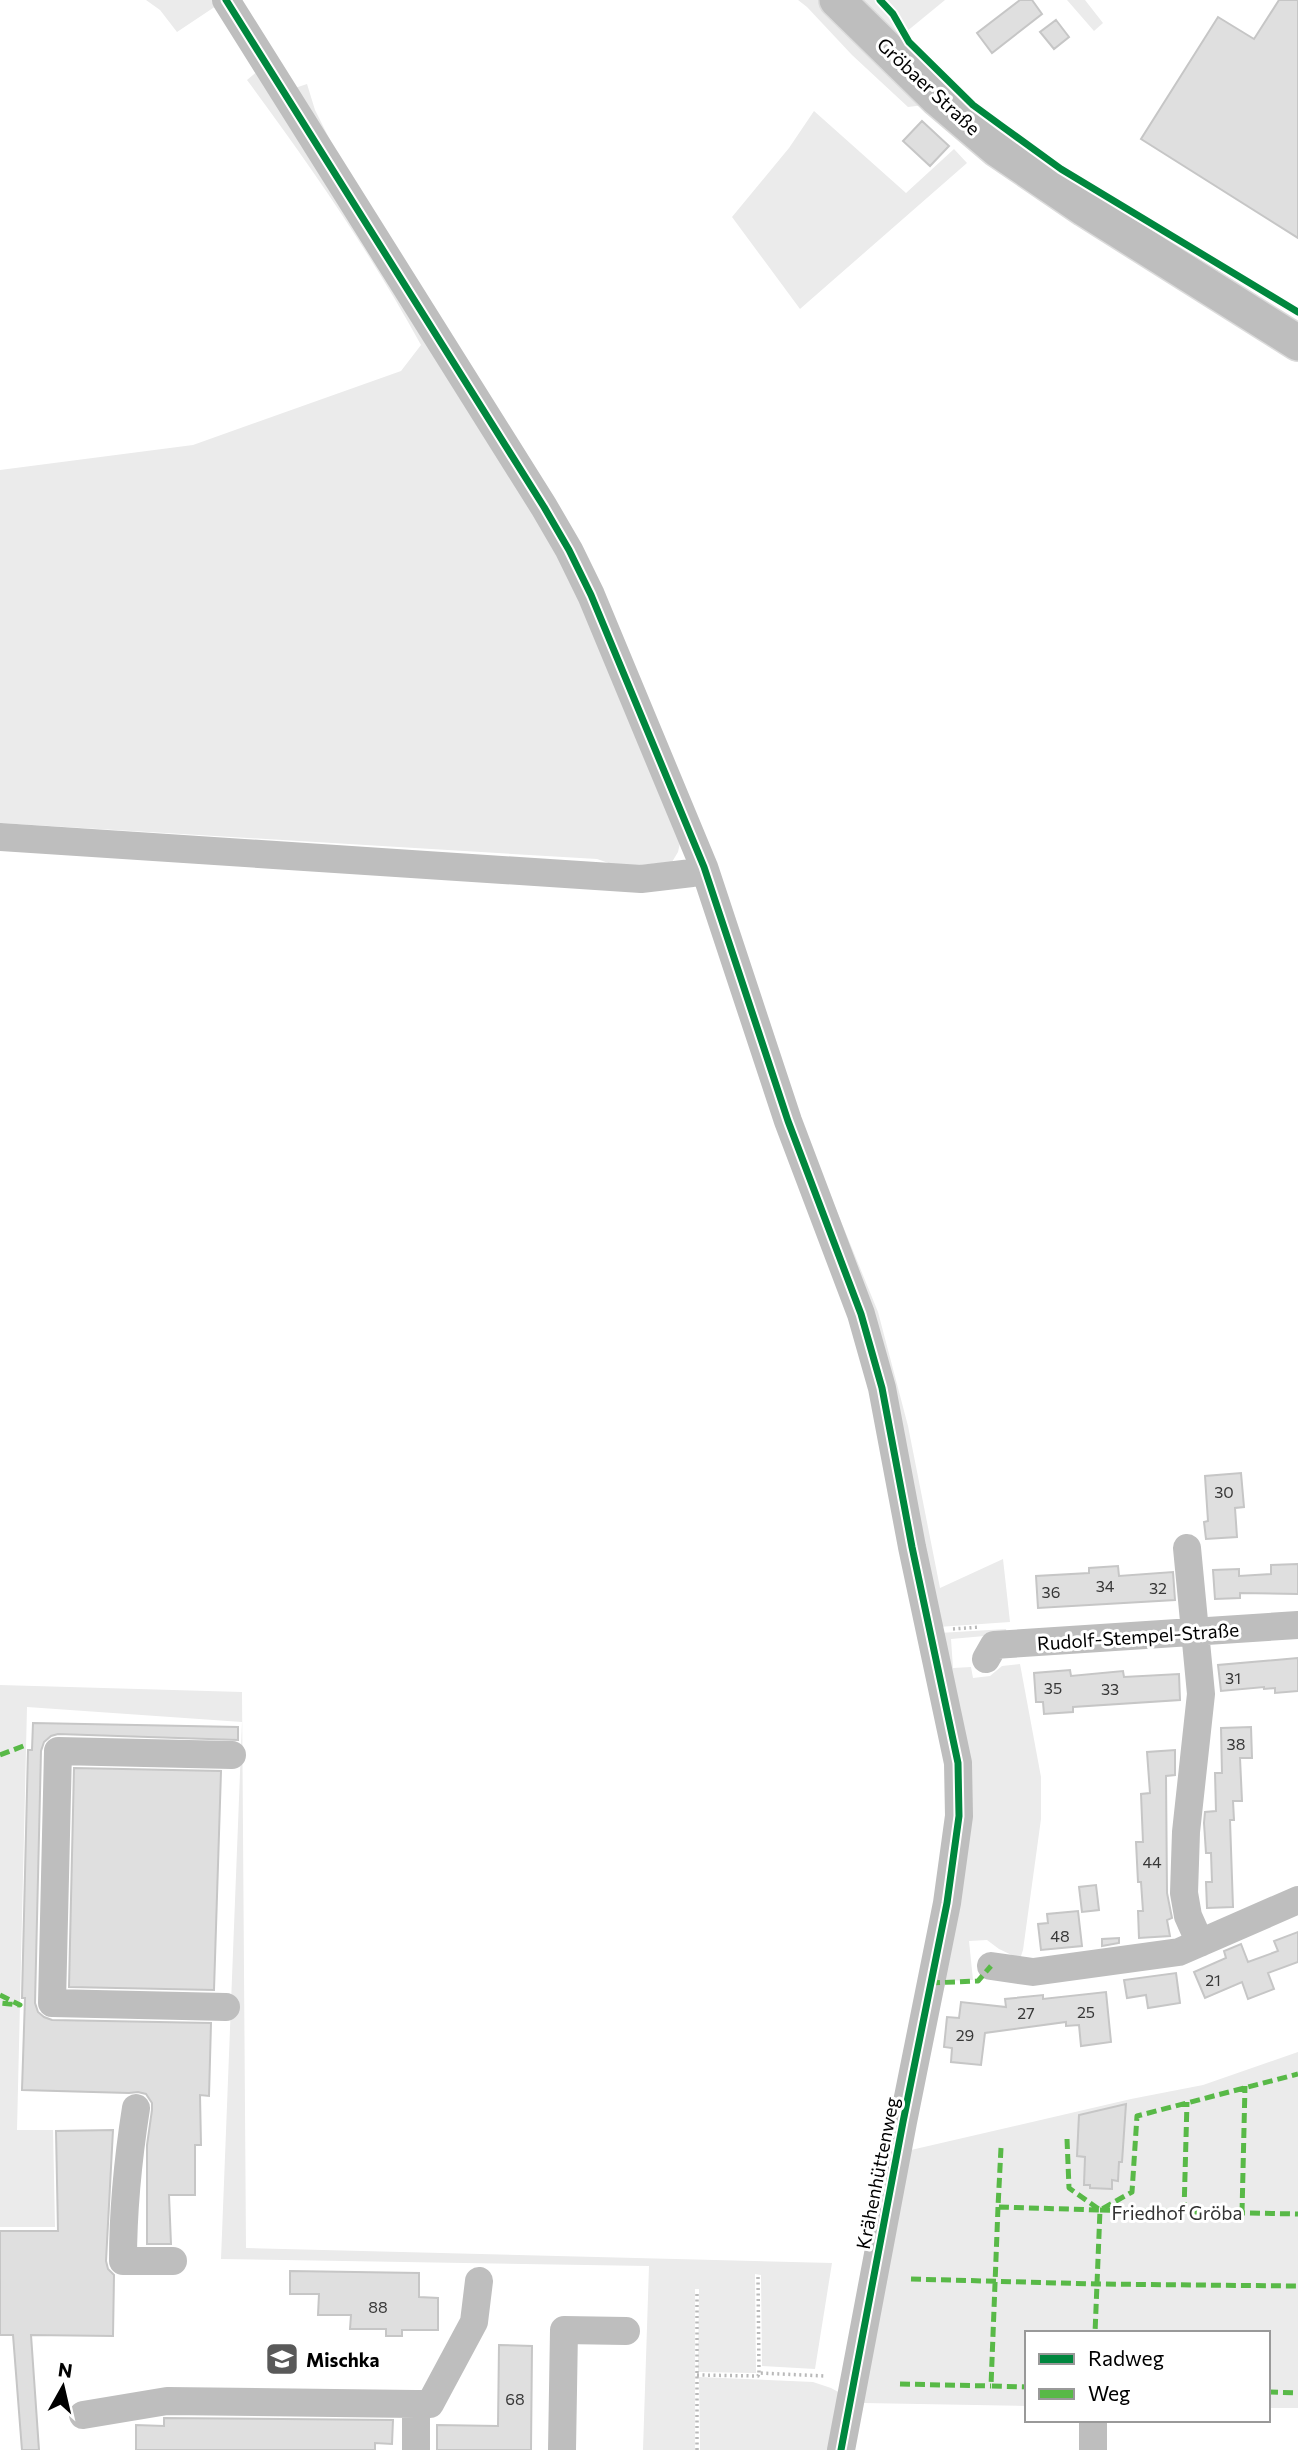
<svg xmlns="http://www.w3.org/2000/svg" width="1298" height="2450" font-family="Commissioner,sans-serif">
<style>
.green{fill:#ebebeb}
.building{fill:#dfdfdf;stroke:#c6c6c6;stroke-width:2}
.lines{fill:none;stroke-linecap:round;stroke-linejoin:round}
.major-casing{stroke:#dbdbdb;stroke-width:38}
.path{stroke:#b9b9b9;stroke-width:3.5;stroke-dasharray:2 3.5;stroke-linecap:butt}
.minor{stroke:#bebebe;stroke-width:28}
.major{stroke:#bebebe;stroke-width:35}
.quiet{stroke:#58b947;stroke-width:5;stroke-dasharray:10 5;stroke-linecap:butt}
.cycleway-casing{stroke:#fff;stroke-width:11}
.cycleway{stroke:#00873e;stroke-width:7}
.labels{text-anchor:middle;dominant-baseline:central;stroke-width:6;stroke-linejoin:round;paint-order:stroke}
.number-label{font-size:16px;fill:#383838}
.street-label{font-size:19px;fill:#000;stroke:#fff}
.park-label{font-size:19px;fill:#323232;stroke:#fff}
.poi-label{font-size:19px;font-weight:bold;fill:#000;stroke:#fff;text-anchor:start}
</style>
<rect width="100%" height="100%" fill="#fff"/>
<path class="green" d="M 146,0 L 217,0 L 219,4 L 177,32 L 160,10 Z
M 798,0 L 826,0 L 924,105 L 908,107 L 852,55 L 807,7 Z
M 849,0 L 875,0 L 890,18 L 905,43 Z
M 885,0 L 945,0 L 906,32 L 895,11 Z
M 1067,0 L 1085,0 L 1103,23 L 1094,31 Z
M 260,69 L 560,551 L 680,843 L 678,852 L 672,862 L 620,867 L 597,859 L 0,823 L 0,470 L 193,445 L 401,371 L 421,345 C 370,252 310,165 247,80 Z
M 307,84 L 315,110 L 332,144 L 580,542 L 818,1165 L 878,1312 L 908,1426 L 940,1588 L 1003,1559 L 1010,1622 L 938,1627 L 898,1431 L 618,644 L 292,89 Z
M 814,111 L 906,193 L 954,149 L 967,163 L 800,309 L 732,217 L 789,148 Z
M 1006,1629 L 1007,1634 L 951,1639 L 953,1668 L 971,1667 L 973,1678 L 990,1676 L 1002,1666 L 1020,1664 L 1041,1777 L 1041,1819 L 1023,1950 L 1020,1959 L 999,1949 L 987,1940 L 969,1941 L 973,1980 L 938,1981 L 953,1917 L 939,1633 Z
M 0,1685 L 242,1692 L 246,2248 L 832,2263 L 815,2369 L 762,2366 L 761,2275 L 755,2274 L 756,2373 L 698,2372 L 699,2289 L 695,2289 L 695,2450 L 643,2450 L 649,2266 L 221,2259 L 242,1722 L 27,1707 L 17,2130 L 53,2130 L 55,2227 L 0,2227 Z
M 1298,2052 L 1298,2408 L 1268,2408 L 1268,2333 L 1027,2333 L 1027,2406 L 863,2403 L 911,2150 L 1131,2099 L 1203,2085 Z
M 699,2377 L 813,2382 L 831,2388 L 842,2394 L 832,2450 L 700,2450 Z"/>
<path class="building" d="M 1020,0 L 1032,0 L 1042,14 L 992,53 L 977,33 Z
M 1279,0 L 1298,0 L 1298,238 L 1141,139 L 1218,17 L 1254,39 Z
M 1056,20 L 1069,37 L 1054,49 L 1040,32 Z
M 922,121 L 949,146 L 930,166 L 903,141 Z
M 1241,1473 L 1244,1507 L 1235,1508 L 1237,1537 L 1206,1539 L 1204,1522 L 1208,1521 L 1205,1476 Z
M 1298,1564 L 1298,1594 L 1240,1593 L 1240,1598 L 1215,1599 L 1213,1570 L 1239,1569 L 1239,1576 L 1271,1574 L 1271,1565 Z
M 1118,1566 L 1119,1576 L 1173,1572 L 1175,1600 L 1038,1608 L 1036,1576 L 1089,1573 L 1089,1568 Z
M 1298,1658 L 1298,1691 L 1275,1693 L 1275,1688 L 1264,1689 L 1264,1687 L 1221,1691 L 1218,1665 Z
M 1070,1670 L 1071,1676 L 1123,1671 L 1124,1677 L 1179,1674 L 1180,1700 L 1073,1707 L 1073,1712 L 1044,1714 L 1043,1702 L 1036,1702 L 1034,1673 Z
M 33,1723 L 238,1727 L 238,1740 L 58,1734 L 51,1736 L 44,1742 L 41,1751 L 35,2003 L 38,2012 L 44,2017 L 52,2020 L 211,2023 L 209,2096 L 200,2095 L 201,2145 L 195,2145 L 195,2195 L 169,2195 L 171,2244 L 147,2244 L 147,2145 L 152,2110 L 152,2103 L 146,2094 L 138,2092 L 129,2093 L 22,2090 L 25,1998 L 22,1998 L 28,1750 L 32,1750 Z
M 1251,1727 L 1252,1758 L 1240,1758 L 1242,1801 L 1233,1801 L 1234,1820 L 1230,1820 L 1233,1907 L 1207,1908 L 1206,1882 L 1212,1882 L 1211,1853 L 1206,1853 L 1204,1823 L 1205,1812 L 1216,1811 L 1215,1773 L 1222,1773 L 1221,1728 Z
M 1175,1750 L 1175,1775 L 1166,1776 L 1167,1893 L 1172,1918 L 1167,1920 L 1170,1936 L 1139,1938 L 1138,1911 L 1143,1911 L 1141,1882 L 1138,1882 L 1136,1842 L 1143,1842 L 1141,1794 L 1150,1793 L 1147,1752 Z
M 74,1768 L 221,1771 L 214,1990 L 69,1987 Z
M 1096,1885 L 1099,1910 L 1082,1912 L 1079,1887 Z
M 1078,1911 L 1082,1946 L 1041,1950 L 1038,1924 L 1048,1923 L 1047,1914 Z
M 1298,1932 L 1298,1962 L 1268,1973 L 1274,1989 L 1248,1999 L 1242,1982 L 1205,1998 L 1194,1972 L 1226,1958 L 1224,1951 L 1241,1944 L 1248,1962 L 1278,1951 L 1274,1941 Z
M 1119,1938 L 1119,1943 L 1102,1946 L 1102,1939 Z
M 1176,1973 L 1180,2003 L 1148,2008 L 1146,1995 L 1127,1998 L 1124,1980 Z
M 1106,1992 L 1111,2042 L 1081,2046 L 1079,2025 L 1066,2026 L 1066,2022 L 985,2033 L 981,2065 L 951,2062 L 952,2048 L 944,2047 L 947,2017 L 959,2018 L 961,2002 L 1006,2007 L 1005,1999 L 1043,1995 L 1043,1999 Z
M 1126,2104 L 1122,2162 L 1119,2162 L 1118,2181 L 1112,2180 L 1112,2189 L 1090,2188 L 1090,2185 L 1084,2185 L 1085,2157 L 1077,2156 L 1079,2115 Z
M 113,2130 L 106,2261 L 108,2269 L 114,2275 L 113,2336 L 31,2335 L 39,2450 L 22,2450 L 13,2335 L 0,2335 L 0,2231 L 58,2231 L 56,2131 Z
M 290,2271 L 419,2273 L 419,2297 L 438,2298 L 438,2330 L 402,2330 L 402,2336 L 386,2336 L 386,2329 L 350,2329 L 351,2315 L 318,2315 L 319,2294 L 290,2294 Z
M 499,2345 L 532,2346 L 531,2450 L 437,2450 L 437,2425 L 498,2426 Z
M 164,2418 L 393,2420 L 392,2444 L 375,2443 L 375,2450 L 136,2450 L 136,2425 L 164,2426 Z"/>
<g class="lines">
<defs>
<path id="major" d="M 837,0 L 937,98 L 997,149 L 1085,209 L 1298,343"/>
</defs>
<use href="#major" class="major-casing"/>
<path class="path" d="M 953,1629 L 980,1627
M 758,2277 L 759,2373
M 697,2375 L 758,2376 L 759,2373 L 825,2376
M 697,2450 L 697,2291"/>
<path class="minor" d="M 226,0 L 544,507 L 569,550 L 591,595 L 704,867 L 788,1121 L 861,1314 L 882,1388 L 912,1547 L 958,1763 L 959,1816 L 947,1903 L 903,2122 L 841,2450
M 0,837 L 641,879 L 692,873 L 704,867
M 1187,1548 L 1201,1694 L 1186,1832 L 1184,1893 L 1188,1916 L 1200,1943
M 986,1659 L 994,1645 L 1298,1625
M 991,1966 L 1033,1972 L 1179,1952 L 1298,1900
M 226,2007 L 52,2003 L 58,1751 L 232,1755
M 136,2108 C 128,2159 123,2209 123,2261 L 173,2261
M 83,2415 L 167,2401 L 416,2404
M 416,2450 L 416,2404 L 430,2404 L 474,2322 L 479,2281
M 562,2450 L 564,2330 L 626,2331
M 1093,2450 L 1093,2420"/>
<use href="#major" class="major"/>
<path class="quiet" d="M 0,1755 L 26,1745
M 930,1983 L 978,1981 L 991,1966
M 0,1995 L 20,2005 L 0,2003
M 1067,2139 L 1069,2188 L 1100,2210 L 1132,2192 L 1137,2116 L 1298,2074
M 1001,2148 L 998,2207 L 1100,2210 L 1095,2333
M 998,2207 L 991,2386 L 1027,2387
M 1100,2210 L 1298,2214
M 1184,2212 L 1187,2102
M 1242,2213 L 1245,2086
M 911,2279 L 1097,2284 L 1298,2286
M 900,2384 L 991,2386
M 1268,2392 L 1298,2393"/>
<defs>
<path id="cycleway" d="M 226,0 L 544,507 L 569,550 L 591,595 L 704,867 L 788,1121 L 861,1314 L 882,1388 L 912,1547 L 958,1763 L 959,1816 L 947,1903 L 903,2122 L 841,2450
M 880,0 L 893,14 L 909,42 L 973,105 L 1003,127 L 1061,169 L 1298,312"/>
</defs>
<use href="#cycleway" class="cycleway-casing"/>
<use href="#cycleway" class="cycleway"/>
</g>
<defs>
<symbol id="school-square" viewBox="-11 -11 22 22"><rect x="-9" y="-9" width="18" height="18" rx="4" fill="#595959" stroke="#fff"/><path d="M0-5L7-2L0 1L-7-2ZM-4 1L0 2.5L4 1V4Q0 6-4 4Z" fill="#fff"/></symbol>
</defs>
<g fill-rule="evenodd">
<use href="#school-square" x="263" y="2340" width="38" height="38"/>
</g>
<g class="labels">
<g class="number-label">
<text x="1224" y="1491">30</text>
<text x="1105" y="1585">34</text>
<text x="1158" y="1587">32</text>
<text x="1051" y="1591">36</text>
<text x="1233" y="1677">31</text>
<text x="1053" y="1687">35</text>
<text x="1110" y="1688">33</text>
<text x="1236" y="1743">38</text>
<text x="1152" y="1861">44</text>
<text x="1060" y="1935">48</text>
<text x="1213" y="1979">21</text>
<text x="1086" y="2011">25</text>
<text x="1026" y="2012">27</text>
<text x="965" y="2034">29</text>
<text x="378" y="2306">88</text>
<text x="515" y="2398">68</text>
</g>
<g class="street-label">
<text transform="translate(929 86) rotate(43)">Gröbaer Straße</text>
<text transform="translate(1138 1636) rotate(-4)">Rudolf-Stempel-Straße</text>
<text transform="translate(877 2173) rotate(-79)">Krähenhüttenweg</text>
</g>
<g class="park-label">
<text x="1177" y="2212">Friedhof Gröba</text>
</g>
<g class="poi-label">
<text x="306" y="2359">Mischka</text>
</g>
</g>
<rect x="1025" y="2331" width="245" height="91" fill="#ffffff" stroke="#999999" stroke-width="2"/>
<rect x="1039" y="2354" width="35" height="10" fill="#00873e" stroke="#999999" stroke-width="2"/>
<text x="1088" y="2366" font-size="21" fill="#000000">Radweg</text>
<rect x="1039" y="2389" width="35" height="10" fill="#58b947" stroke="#999999" stroke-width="2"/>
<text x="1088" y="2401" font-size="21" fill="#000000">Weg</text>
<g transform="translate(63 2387) rotate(8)" stroke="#ffffff" stroke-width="5" paint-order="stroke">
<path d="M0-5L12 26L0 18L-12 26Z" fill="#000000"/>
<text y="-10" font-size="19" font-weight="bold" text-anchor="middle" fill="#000000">N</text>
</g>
</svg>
